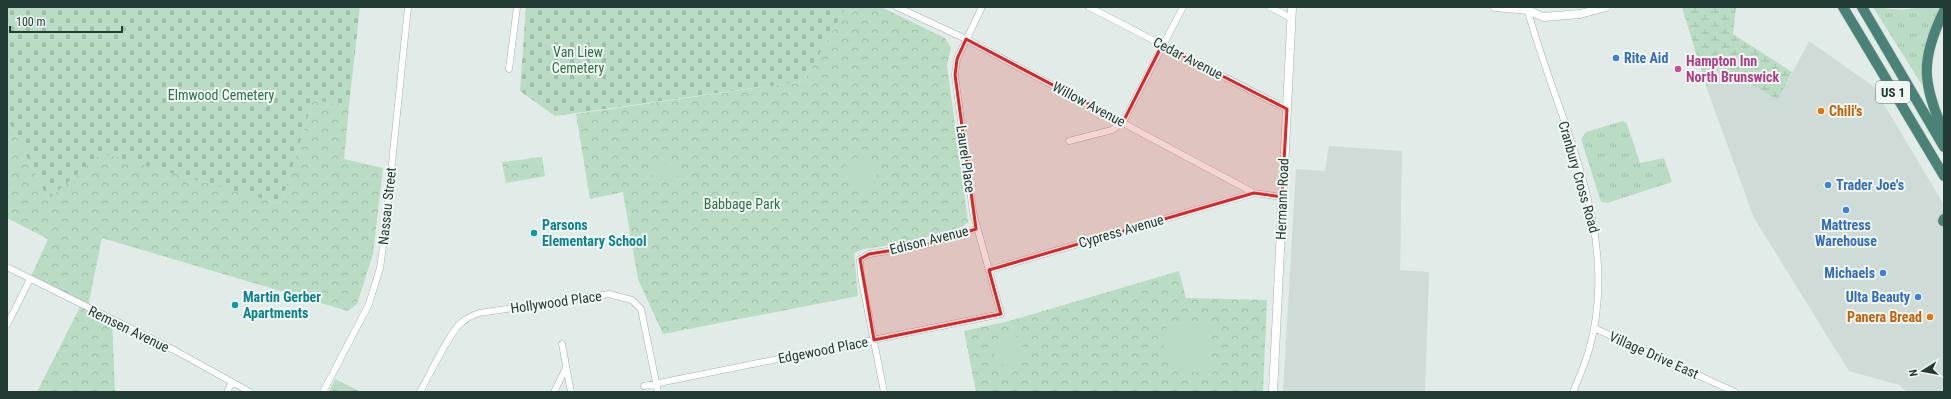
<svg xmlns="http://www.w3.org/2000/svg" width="1951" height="399" font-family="'Roboto Condensed',sans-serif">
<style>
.built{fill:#cfdbd6}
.grass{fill:url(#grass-tufts)}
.forest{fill:url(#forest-crowns)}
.wetland{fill:url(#wetland-marsh)}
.cemetery{fill:url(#cemetery-stones)}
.pitch{fill:#badcc4}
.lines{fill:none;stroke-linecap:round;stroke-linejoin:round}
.minor-casing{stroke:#a4b3ae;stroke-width:7}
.tertiary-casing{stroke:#a4b3ae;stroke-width:9}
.trunk-casing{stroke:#c1c8c6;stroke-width:11}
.minor{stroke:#fff;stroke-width:6}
.tertiary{stroke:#fff;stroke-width:8}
.trunk{stroke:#4a8277;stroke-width:10}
.marked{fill:#d62828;fill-opacity:0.2;stroke:#d62828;stroke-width:3;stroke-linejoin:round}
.shop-dot{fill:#3f7fe0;stroke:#f1f8f4;stroke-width:1.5}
.hotel-dot{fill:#d1479c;stroke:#f1f8f4;stroke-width:1.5}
.food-dot{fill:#e8710a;stroke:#f1f8f4;stroke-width:1.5}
.culture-dot{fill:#0f9aa8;stroke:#f1f8f4;stroke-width:1.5}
.labels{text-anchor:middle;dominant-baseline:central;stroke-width:4;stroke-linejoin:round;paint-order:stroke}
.shield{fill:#f1f8f4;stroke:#60746e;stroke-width:1}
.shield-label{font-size:13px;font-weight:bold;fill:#223b35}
.park-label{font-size:14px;fill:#2d7148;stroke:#f1f8f4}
.street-label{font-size:14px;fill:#223b35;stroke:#f1f8f4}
.shop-label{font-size:14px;font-weight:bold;fill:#366cbe;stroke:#f1f8f4;text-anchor:start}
.hotel-label{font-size:14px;font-weight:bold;fill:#b23c85;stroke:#f1f8f4;text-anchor:start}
.food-label{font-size:14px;font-weight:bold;fill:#c56008;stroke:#f1f8f4;text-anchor:start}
.culture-label{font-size:14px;font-weight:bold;fill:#0d838f;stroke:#f1f8f4;text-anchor:start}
</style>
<defs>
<pattern id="grass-tufts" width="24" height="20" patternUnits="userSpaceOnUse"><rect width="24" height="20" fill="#badcc4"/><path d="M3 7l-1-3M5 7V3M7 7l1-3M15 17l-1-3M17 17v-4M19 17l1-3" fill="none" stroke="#a0bea9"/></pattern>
<pattern id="forest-crowns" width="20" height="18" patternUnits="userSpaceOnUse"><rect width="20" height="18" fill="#badcc4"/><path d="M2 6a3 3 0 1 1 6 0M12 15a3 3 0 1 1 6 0" fill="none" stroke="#a0bea9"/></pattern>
<pattern id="wetland-marsh" width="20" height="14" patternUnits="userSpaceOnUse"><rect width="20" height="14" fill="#badcc4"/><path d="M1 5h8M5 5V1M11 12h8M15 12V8" fill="none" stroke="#a0bea9"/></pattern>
<pattern id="cemetery-stones" width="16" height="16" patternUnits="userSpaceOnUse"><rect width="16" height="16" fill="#badcc4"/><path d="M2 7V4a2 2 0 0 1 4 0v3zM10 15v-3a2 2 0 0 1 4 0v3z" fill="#a0bea9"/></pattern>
</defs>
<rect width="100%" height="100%" fill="#e1ebe7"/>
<path class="built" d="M 1809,41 L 1873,86 L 1944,205 L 1944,392 L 1907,392 L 1899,385 L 1849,371 L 1754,218 L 1707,89 L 1716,65 L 1778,100 Z
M 1329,146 L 1402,151 L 1400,270 L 1429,272 L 1425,392 L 1283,392 L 1296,169 L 1325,171 Z"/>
<path class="grass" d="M 1873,7 L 1902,10 L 1921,7 L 1942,7 C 1928,36 1920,52 1922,85 Z
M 1623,121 L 1627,124 L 1640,163 L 1664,158 L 1672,182 L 1607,203 L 1601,202 L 1581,139 L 1586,132 Z"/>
<path class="forest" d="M 846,7 L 881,7 L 945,38 L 951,48 L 947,65 L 968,222 L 962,227 L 904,243 L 864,249 L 854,253 L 858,296 L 663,334 L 638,279 L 623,192 L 590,199 L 576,114 L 804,81 Z
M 313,100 L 349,106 L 344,159 L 383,168 L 373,254 L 357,304 L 348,311 L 102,238 L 88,306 L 112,321 L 115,392 L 37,392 L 82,303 L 30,279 L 48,239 L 7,218 L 7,118 L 48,199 L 102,152 L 281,204 Z
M 542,157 L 545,176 L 506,183 L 502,162 Z
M 1179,271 L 1186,298 L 1267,300 L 1263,392 L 976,392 L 964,331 L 1009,321 Z
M 335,379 L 361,392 L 329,392 Z"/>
<path class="wetland" d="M 1682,7 L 1736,7 L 1733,34 L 1792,72 L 1778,100 L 1716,65 L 1707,89 Z"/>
<path class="cemetery" d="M 7,7 L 360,7 L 349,106 L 313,100 L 281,204 L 102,153 L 48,199 L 7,118 Z
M 526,7 L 846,7 L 804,81 L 555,116 L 520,91 Z"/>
<path class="pitch" d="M 863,157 L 871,158 C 879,167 878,174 875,184 L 861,190 L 851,185 L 847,166 L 842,162 L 844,159 L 852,160 Z
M 675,162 L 679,175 L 655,182 L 651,169 Z
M 1211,325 L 1209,330 L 1212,369 L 1200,373 L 1178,370 C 1165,353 1159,348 1167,326 Z
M 1014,335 L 1020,339 L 1023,348 L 1017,360 L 1007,366 L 997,363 L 991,340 Z"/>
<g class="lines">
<defs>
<path id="minor" d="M 897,7 L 966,39 L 1254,193 L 1282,197
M 1089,7 L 1287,109
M 1270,7 L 1291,18
M 1527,8 C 1557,120 1623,231 1589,350 C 1585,364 1579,378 1573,392
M 509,69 L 517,7
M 1069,141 L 1112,130 L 1123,122 L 1183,7
M 7,267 L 176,351 L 250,392
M 989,270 L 1254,193
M 7,325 L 30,279
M 1594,328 L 1735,392
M 562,344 L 571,392
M 644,386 L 1001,314 L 973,212 L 955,75 L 957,59 L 982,7
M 227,392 L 232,382
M 323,392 L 369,304 L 380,268 L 385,231 L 408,7
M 420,392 C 429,376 450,331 462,322 C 467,318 473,315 479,313 L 609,294 L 632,300 L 641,309 L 658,392
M 554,392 L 566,368
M 884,392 L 861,276 L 860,259 L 869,254 L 925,245 L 976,229"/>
<path id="tertiary" d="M 1495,7 L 1528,10 L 1543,17 L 1580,14 L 1606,7
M 1273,392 L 1292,7"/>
<path id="trunk" d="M 1843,7 L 1944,176
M 1862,7 L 1944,147
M 1944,11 C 1920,60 1922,83 1944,132
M 1943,221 L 1944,219"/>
</defs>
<use href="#minor" class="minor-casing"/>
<use href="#tertiary" class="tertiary-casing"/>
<use href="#trunk" class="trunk-casing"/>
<use href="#minor" class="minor"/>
<use href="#tertiary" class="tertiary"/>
<use href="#trunk" class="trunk"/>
</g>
<path class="marked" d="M 966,39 L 1123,122 L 1162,45 L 1287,109 L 1282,197 L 1254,193 L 989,270 L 1001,314 L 874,340 L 860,259 L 869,254 L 925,245 L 976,229 L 955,75 L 957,59 Z"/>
<g class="shop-dot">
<circle cx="1616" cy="58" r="4"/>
<circle cx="1828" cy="185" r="4"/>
<circle cx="1846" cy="210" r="4"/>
<circle cx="1883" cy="273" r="4"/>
<circle cx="1918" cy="297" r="4"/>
</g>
<circle class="hotel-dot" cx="1678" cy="69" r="4"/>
<g class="food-dot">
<circle cx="1821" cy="111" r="4"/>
<circle cx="1930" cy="317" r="4"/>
</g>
<g class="culture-dot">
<circle cx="534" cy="233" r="4"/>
<circle cx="235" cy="305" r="4"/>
</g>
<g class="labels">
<rect class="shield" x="1876" y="81" width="34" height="22" rx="3"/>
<g class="shield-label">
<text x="1893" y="92">US 1</text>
</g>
<g class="park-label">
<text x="578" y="52">Van Liew<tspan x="578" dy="16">Cemetery</tspan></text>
<text x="221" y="95">Elmwood Cemetery</text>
<text x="742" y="204">Babbage Park</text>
</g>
<g class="street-label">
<text transform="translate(1188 58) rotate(27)">Cedar Avenue</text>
<text transform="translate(1089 104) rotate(28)">Willow Avenue</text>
<text transform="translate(966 159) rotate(82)">Laurel Place</text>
<text transform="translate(1579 177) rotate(74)">Cranbury Cross Road</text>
<text transform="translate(1282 199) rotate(-88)">Hermann Road</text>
<text transform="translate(387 206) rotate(-84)">Nassau Street</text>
<text transform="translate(1121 231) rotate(-16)">Cypress Avenue</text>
<text transform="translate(929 240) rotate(-14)">Edison Avenue</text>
<text transform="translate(556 302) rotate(-8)">Hollywood Place</text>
<text transform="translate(129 329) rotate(26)">Remsen Avenue</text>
<text transform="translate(823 350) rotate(-11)">Edgewood Place</text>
<text transform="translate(1654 355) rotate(24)">Village Drive East</text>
</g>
<g class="shop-label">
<text x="1624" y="58">Rite Aid</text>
<text x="1836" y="185">Trader Joe's</text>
<text x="1846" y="225" text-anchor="middle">Mattress<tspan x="1846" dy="16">Warehouse</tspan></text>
<text x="1875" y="273" text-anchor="end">Michaels</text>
<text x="1910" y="297" text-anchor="end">Ulta Beauty</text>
</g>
<g class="hotel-label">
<text x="1686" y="61">Hampton Inn<tspan x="1686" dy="16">North Brunswick</tspan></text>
</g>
<g class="food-label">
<text x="1829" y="111">Chili's</text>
<text x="1922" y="317" text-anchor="end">Panera Bread</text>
</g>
<g class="culture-label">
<text x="542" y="225">Parsons<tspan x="542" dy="16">Elementary School</tspan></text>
<text x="243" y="297">Martin Gerber<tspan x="243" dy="16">Apartments</tspan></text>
</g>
</g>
<rect width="1951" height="399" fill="none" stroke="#223b35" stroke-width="16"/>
<g transform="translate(1923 371) rotate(259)" stroke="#f1f8f4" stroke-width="3" paint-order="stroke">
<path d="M0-3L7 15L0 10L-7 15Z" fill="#223b35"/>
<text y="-6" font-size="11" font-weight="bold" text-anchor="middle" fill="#223b35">N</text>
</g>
<path d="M10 26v6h112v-6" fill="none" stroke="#223b35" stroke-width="2"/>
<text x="16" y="26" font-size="12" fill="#223b35" stroke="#f1f8f4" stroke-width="3" paint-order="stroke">100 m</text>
</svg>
